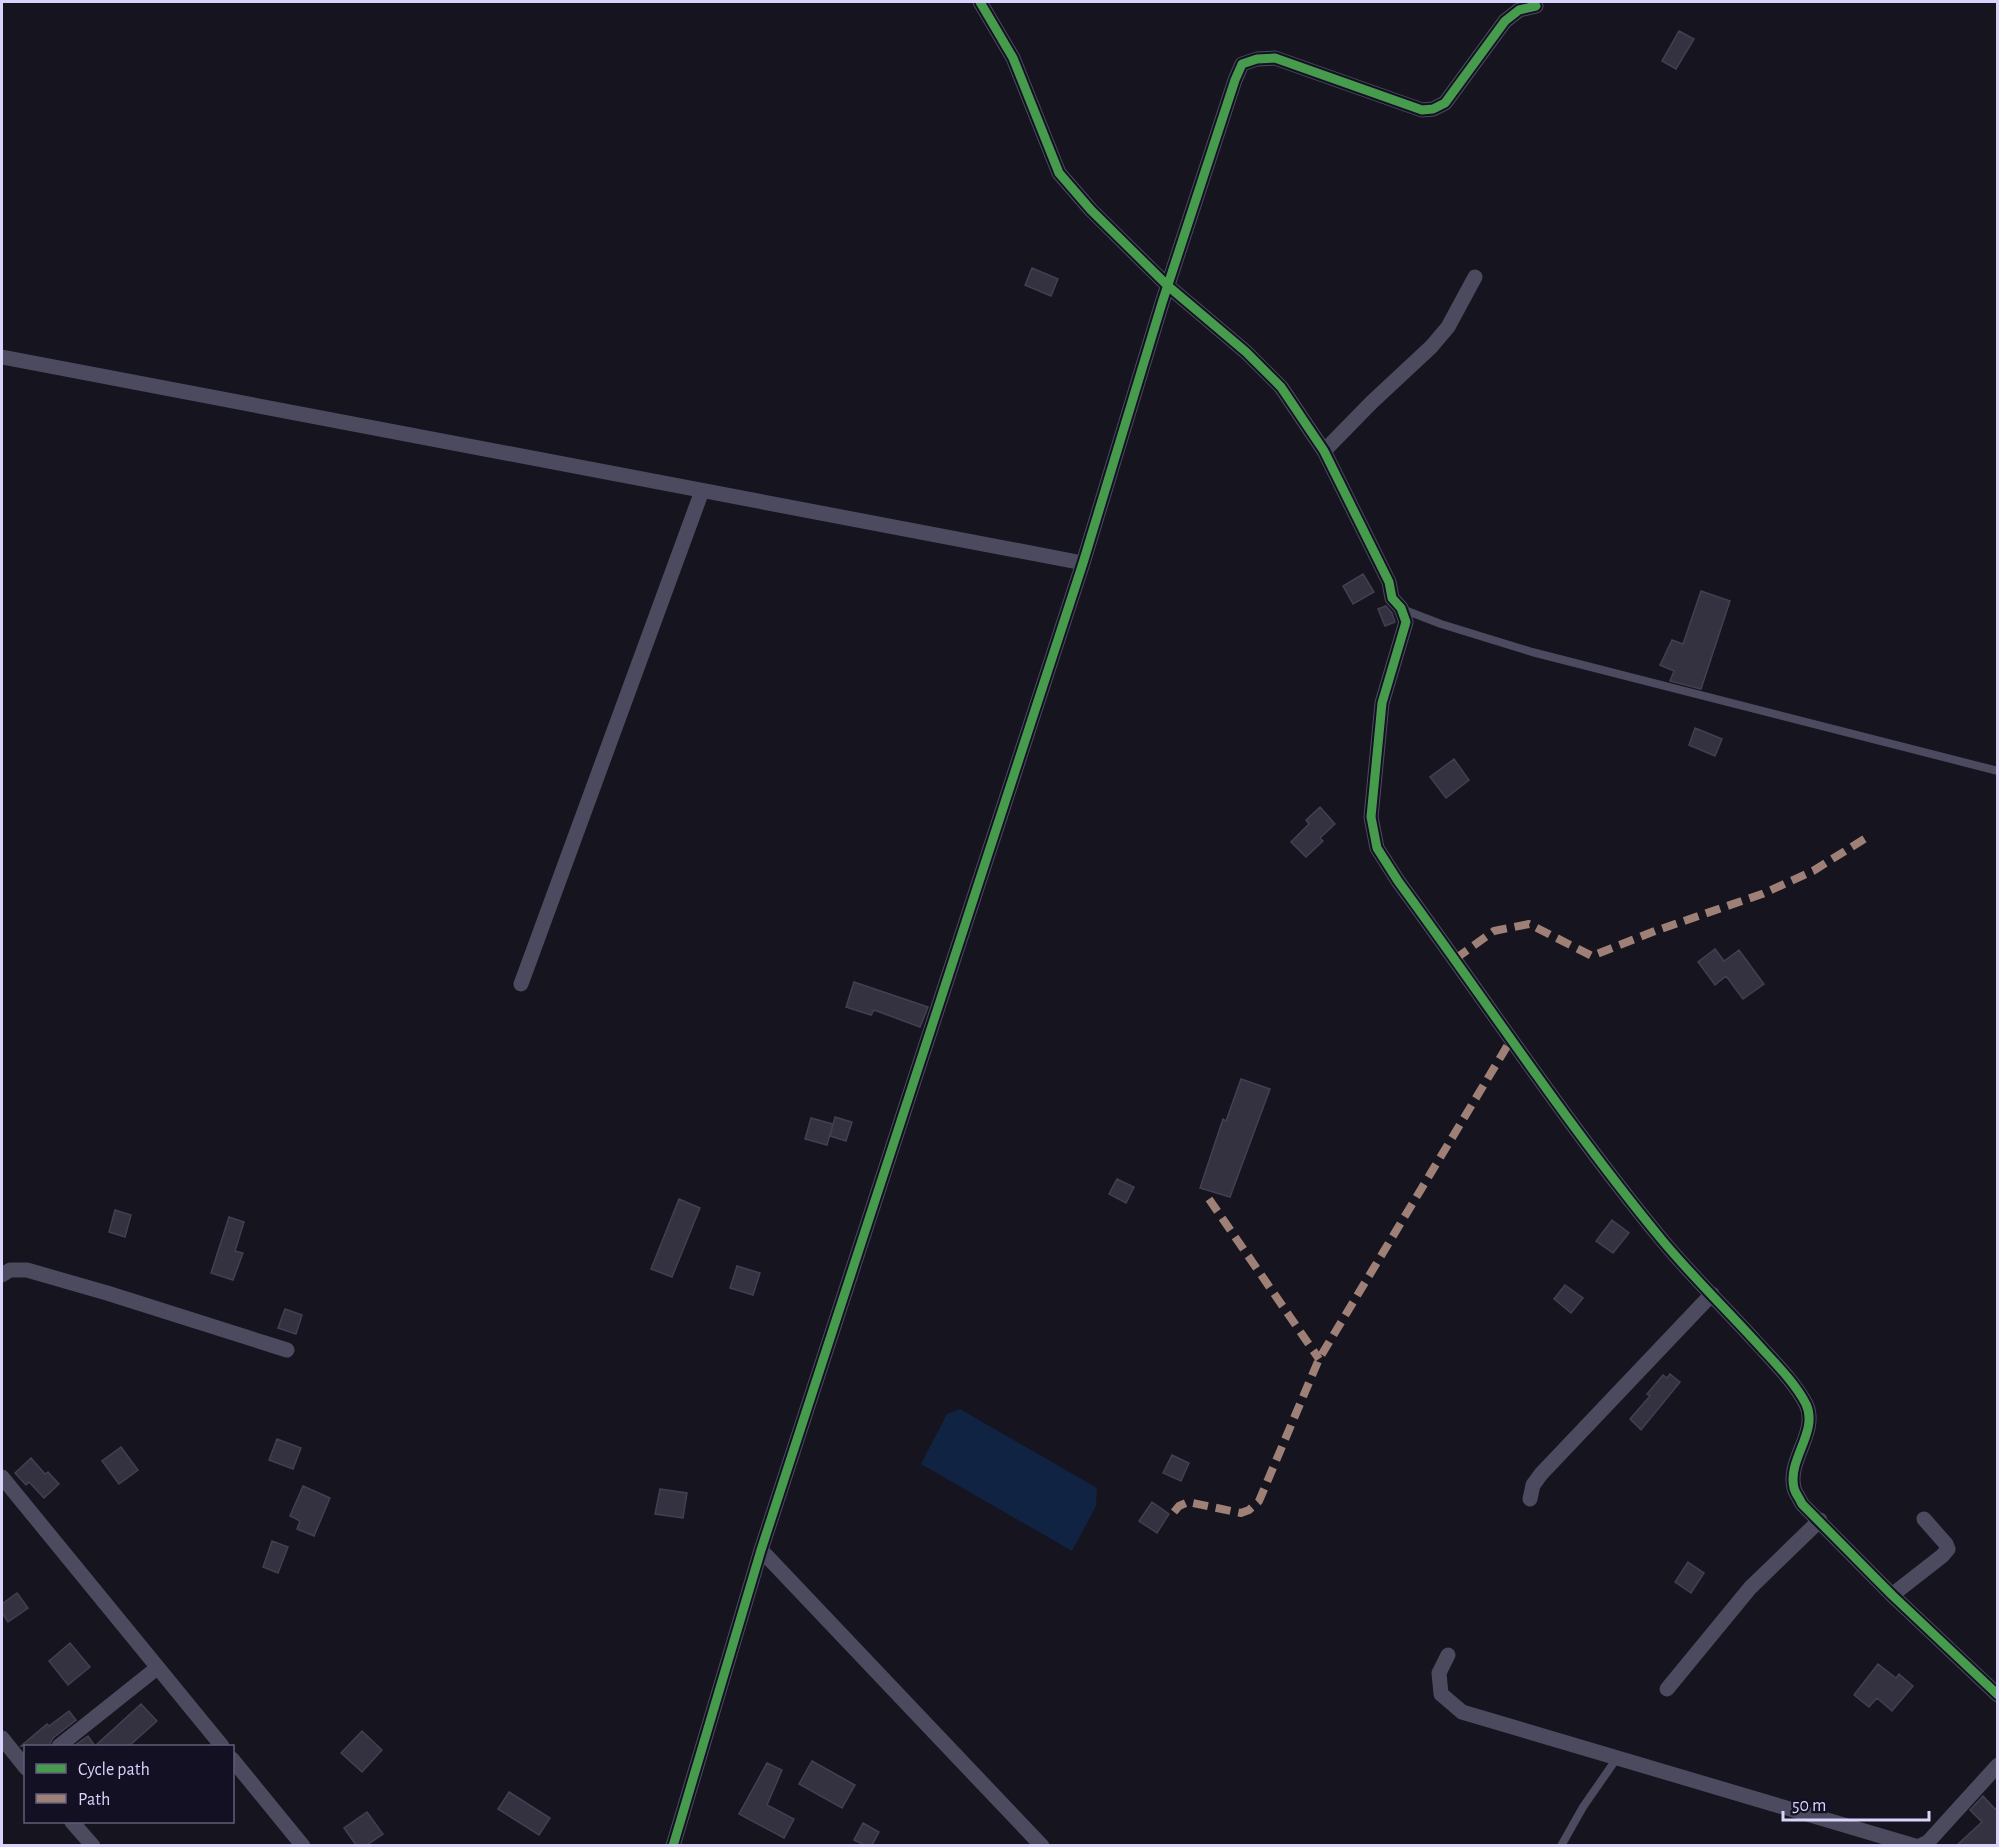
<svg xmlns="http://www.w3.org/2000/svg" width="1999" height="1847" font-family="'Alegreya Sans',sans-serif">
<style>
.water{fill:#112342}
.building{fill:#343241;stroke:#433f52;stroke-width:1.5}
.lines{fill:none;stroke-linecap:round;stroke-linejoin:round}
.service{stroke:#4b4a5f;stroke-width:8}
.minor{stroke:#4b4a5f;stroke-width:15}
.quiet{stroke:#9e8076;stroke-width:8;stroke-dasharray:15 8;stroke-linecap:butt}
.cycleway-casing{stroke:#131023;stroke-width:13}
.cycleway{stroke:#469c4c;stroke-width:9}
</style>
<rect width="100%" height="100%" fill="#16141f"/>
<path class="water" d="M 960,1409 L 1097,1488 L 1096,1506 L 1072,1551 L 921,1464 L 947,1414 Z"/>
<path class="building" d="M 1679,31 L 1694,39 L 1676,69 L 1662,61 Z
M 1032,268 L 1058,279 L 1051,296 L 1025,285 Z
M 1363,574 L 1374,592 L 1353,604 L 1343,586 Z
M 1701,591 L 1730,601 L 1701,689 L 1670,681 L 1674,671 L 1660,665 L 1672,640 L 1683,644 Z
M 1386,606 L 1392,613 L 1395,622 L 1385,626 L 1378,609 Z
M 1695,728 L 1722,739 L 1715,756 L 1689,745 Z
M 1454,759 L 1469,780 L 1446,798 L 1430,777 Z
M 1320,807 L 1335,824 L 1320,838 L 1323,841 L 1306,857 L 1291,842 L 1309,824 L 1306,820 Z
M 1715,949 L 1724,961 L 1739,950 L 1764,984 L 1743,999 L 1726,976 L 1715,985 L 1698,962 Z
M 854,982 L 928,1007 L 920,1027 L 874,1010 L 871,1015 L 846,1007 Z
M 1241,1079 L 1270,1089 L 1230,1197 L 1200,1188 L 1223,1119 L 1226,1121 Z
M 835,1117 L 852,1122 L 846,1141 L 830,1136 Z
M 811,1118 L 833,1124 L 827,1145 L 805,1139 Z
M 1117,1179 L 1134,1187 L 1126,1203 L 1109,1194 Z
M 679,1199 L 700,1208 L 672,1277 L 651,1269 Z
M 115,1210 L 131,1215 L 125,1237 L 109,1232 Z
M 229,1217 L 244,1222 L 235,1251 L 243,1253 L 233,1280 L 211,1273 Z
M 1612,1220 L 1629,1233 L 1613,1253 L 1596,1241 Z
M 737,1266 L 760,1273 L 753,1295 L 730,1288 Z
M 1565,1285 L 1583,1298 L 1571,1313 L 1554,1299 Z
M 285,1309 L 302,1315 L 296,1334 L 278,1328 Z
M 1670,1374 L 1680,1382 L 1641,1430 L 1630,1419 L 1650,1396 L 1647,1394 L 1663,1375 L 1667,1378 Z
M 277,1439 L 301,1448 L 293,1469 L 269,1460 Z
M 121,1447 L 138,1470 L 119,1484 L 102,1461 Z
M 1172,1455 L 1189,1463 L 1181,1481 L 1163,1473 Z
M 31,1458 L 45,1474 L 48,1472 L 59,1484 L 44,1498 L 29,1482 L 26,1485 L 15,1473 Z
M 303,1486 L 330,1498 L 314,1536 L 297,1529 L 300,1521 L 290,1516 Z
M 660,1489 L 687,1493 L 683,1518 L 655,1514 Z
M 1152,1502 L 1169,1514 L 1157,1533 L 1139,1521 Z
M 272,1541 L 288,1547 L 278,1573 L 263,1567 Z
M 1688,1562 L 1704,1573 L 1691,1593 L 1675,1582 Z
M 17,1593 L 28,1608 L 8,1622 L 2,1613 L 2,1604 Z
M 70,1643 L 90,1667 L 68,1685 L 49,1661 Z
M 1878,1664 L 1896,1678 L 1899,1674 L 1913,1686 L 1892,1711 L 1877,1698 L 1869,1707 L 1854,1695 Z
M 141,1704 L 157,1721 L 129,1746 L 74,1746 L 88,1736 L 95,1746 Z
M 69,1711 L 76,1720 L 53,1738 L 49,1746 L 21,1746 L 47,1724 L 49,1726 Z
M 362,1731 L 382,1750 L 362,1772 L 341,1753 Z
M 812,1761 L 855,1785 L 842,1808 L 799,1784 Z
M 767,1763 L 782,1770 L 767,1805 L 794,1819 L 784,1838 L 739,1814 Z
M 509,1792 L 550,1818 L 539,1835 L 498,1809 Z
M 1983,1796 L 1995,1809 L 1998,1807 L 1998,1845 L 1957,1845 L 1982,1822 L 1970,1810 Z
M 367,1812 L 383,1834 L 367,1845 L 356,1845 L 344,1828 Z
M 863,1823 L 879,1832 L 872,1845 L 864,1845 L 854,1840 Z"/>
<g class="lines">
<path class="service" d="M 1402,609 L 1441,624 L 1532,652 L 1998,771
M 1561,1846 L 1583,1807 L 1617,1758"/>
<path class="minor" d="M 980,2 L 1013,58 L 1059,173 L 1091,210 L 1168,286 L 1246,352 L 1281,387 L 1324,451 L 1389,582 L 1392,598 L 1401,608 L 1406,622 L 1382,703 L 1371,817 L 1377,848 L 1398,881 C 1486,1001 1568,1126 1662,1240 C 1691,1275 1724,1307 1755,1341 C 1772,1360 1794,1381 1806,1404 C 1819,1432 1787,1459 1794,1488 C 1795,1493 1800,1499 1802,1504 L 1892,1595 L 1998,1695
M 2,357 L 1083,563
M 1324,451 L 1372,402 L 1431,347 L 1448,327 L 1475,277
M 521,984 L 702,491
M 2,1275 L 10,1270 L 27,1270 L 107,1293 L 287,1350
M 2,1477 L 222,1746
M 1530,1499 L 1533,1485 L 1541,1474 L 1712,1294
M 761,1550 L 1042,1846
M 1892,1595 L 1942,1556 L 1948,1549 L 1946,1544 L 1924,1519
M 1448,1655 L 1439,1673 L 1441,1694 L 1462,1712 L 1915,1846
M 1667,1689 L 1750,1588 L 1820,1520
M 2,1738 L 26,1768
M 59,1746 L 157,1668
M 232,1759 L 303,1846
M 72,1822 L 93,1846
M 673,1846 L 761,1550 L 1083,563 L 1162,303 L 1235,80 L 1242,64 L 1257,59 L 1275,58 L 1422,110 L 1433,109 L 1445,103 L 1505,21 L 1519,10 L 1536,6
M 1920,1846 L 1928,1842 L 1998,1765"/>
<path class="quiet" d="M 1455,959 L 1494,931 L 1529,924 L 1592,956 L 1655,931 L 1762,894 L 1813,871 L 1869,836
M 1209,1199 L 1319,1359
M 1174,1512 L 1179,1506 L 1188,1502 L 1241,1513 L 1249,1510 L 1259,1501 L 1319,1359 L 1512,1038"/>
<defs>
<path id="cycleway" d="M 980,2 L 1013,58 L 1059,173 L 1091,210 L 1168,286 L 1246,352 L 1281,387 L 1324,451 L 1389,582 L 1392,598 L 1401,608 L 1406,622 L 1382,703 L 1371,817 L 1377,848 L 1398,881 C 1486,1001 1568,1126 1662,1240 C 1691,1275 1724,1307 1755,1341 C 1772,1360 1794,1381 1806,1404 C 1819,1432 1787,1459 1794,1488 C 1795,1493 1800,1499 1802,1504 L 1892,1595 L 1998,1695
M 673,1846 L 761,1550 L 1083,563 L 1162,303 L 1235,80 L 1242,64 L 1257,59 L 1275,58 L 1422,110 L 1433,109 L 1445,103 L 1505,21 L 1519,10 L 1536,6"/>
</defs>
<use href="#cycleway" class="cycleway-casing"/>
<use href="#cycleway" class="cycleway"/>
</g>
<rect width="1999" height="1847" fill="none" stroke="#d9d4fc" stroke-width="6"/>
<rect x="24" y="1745" width="210" height="78" fill="#131023" stroke="#625e7a" stroke-width="1.5"/>
<rect x="36" y="1764" width="30" height="9" fill="#469c4c" stroke="#625e7a" stroke-width="1.5"/>
<text x="78" y="1775" font-size="18" fill="#d9d4fc">Cycle path</text>
<rect x="36" y="1794" width="30" height="9" fill="#9e8076" stroke="#625e7a" stroke-width="1.5"/>
<text x="78" y="1805" font-size="18" fill="#d9d4fc">Path</text>
<path d="M1783 1811v9h146v-9" fill="none" stroke="#d9d4fc" stroke-width="3"/>
<text x="1792" y="1811" font-size="18" fill="#d9d4fc" stroke="#131023" stroke-width="4.5" paint-order="stroke">50 m</text>
</svg>
